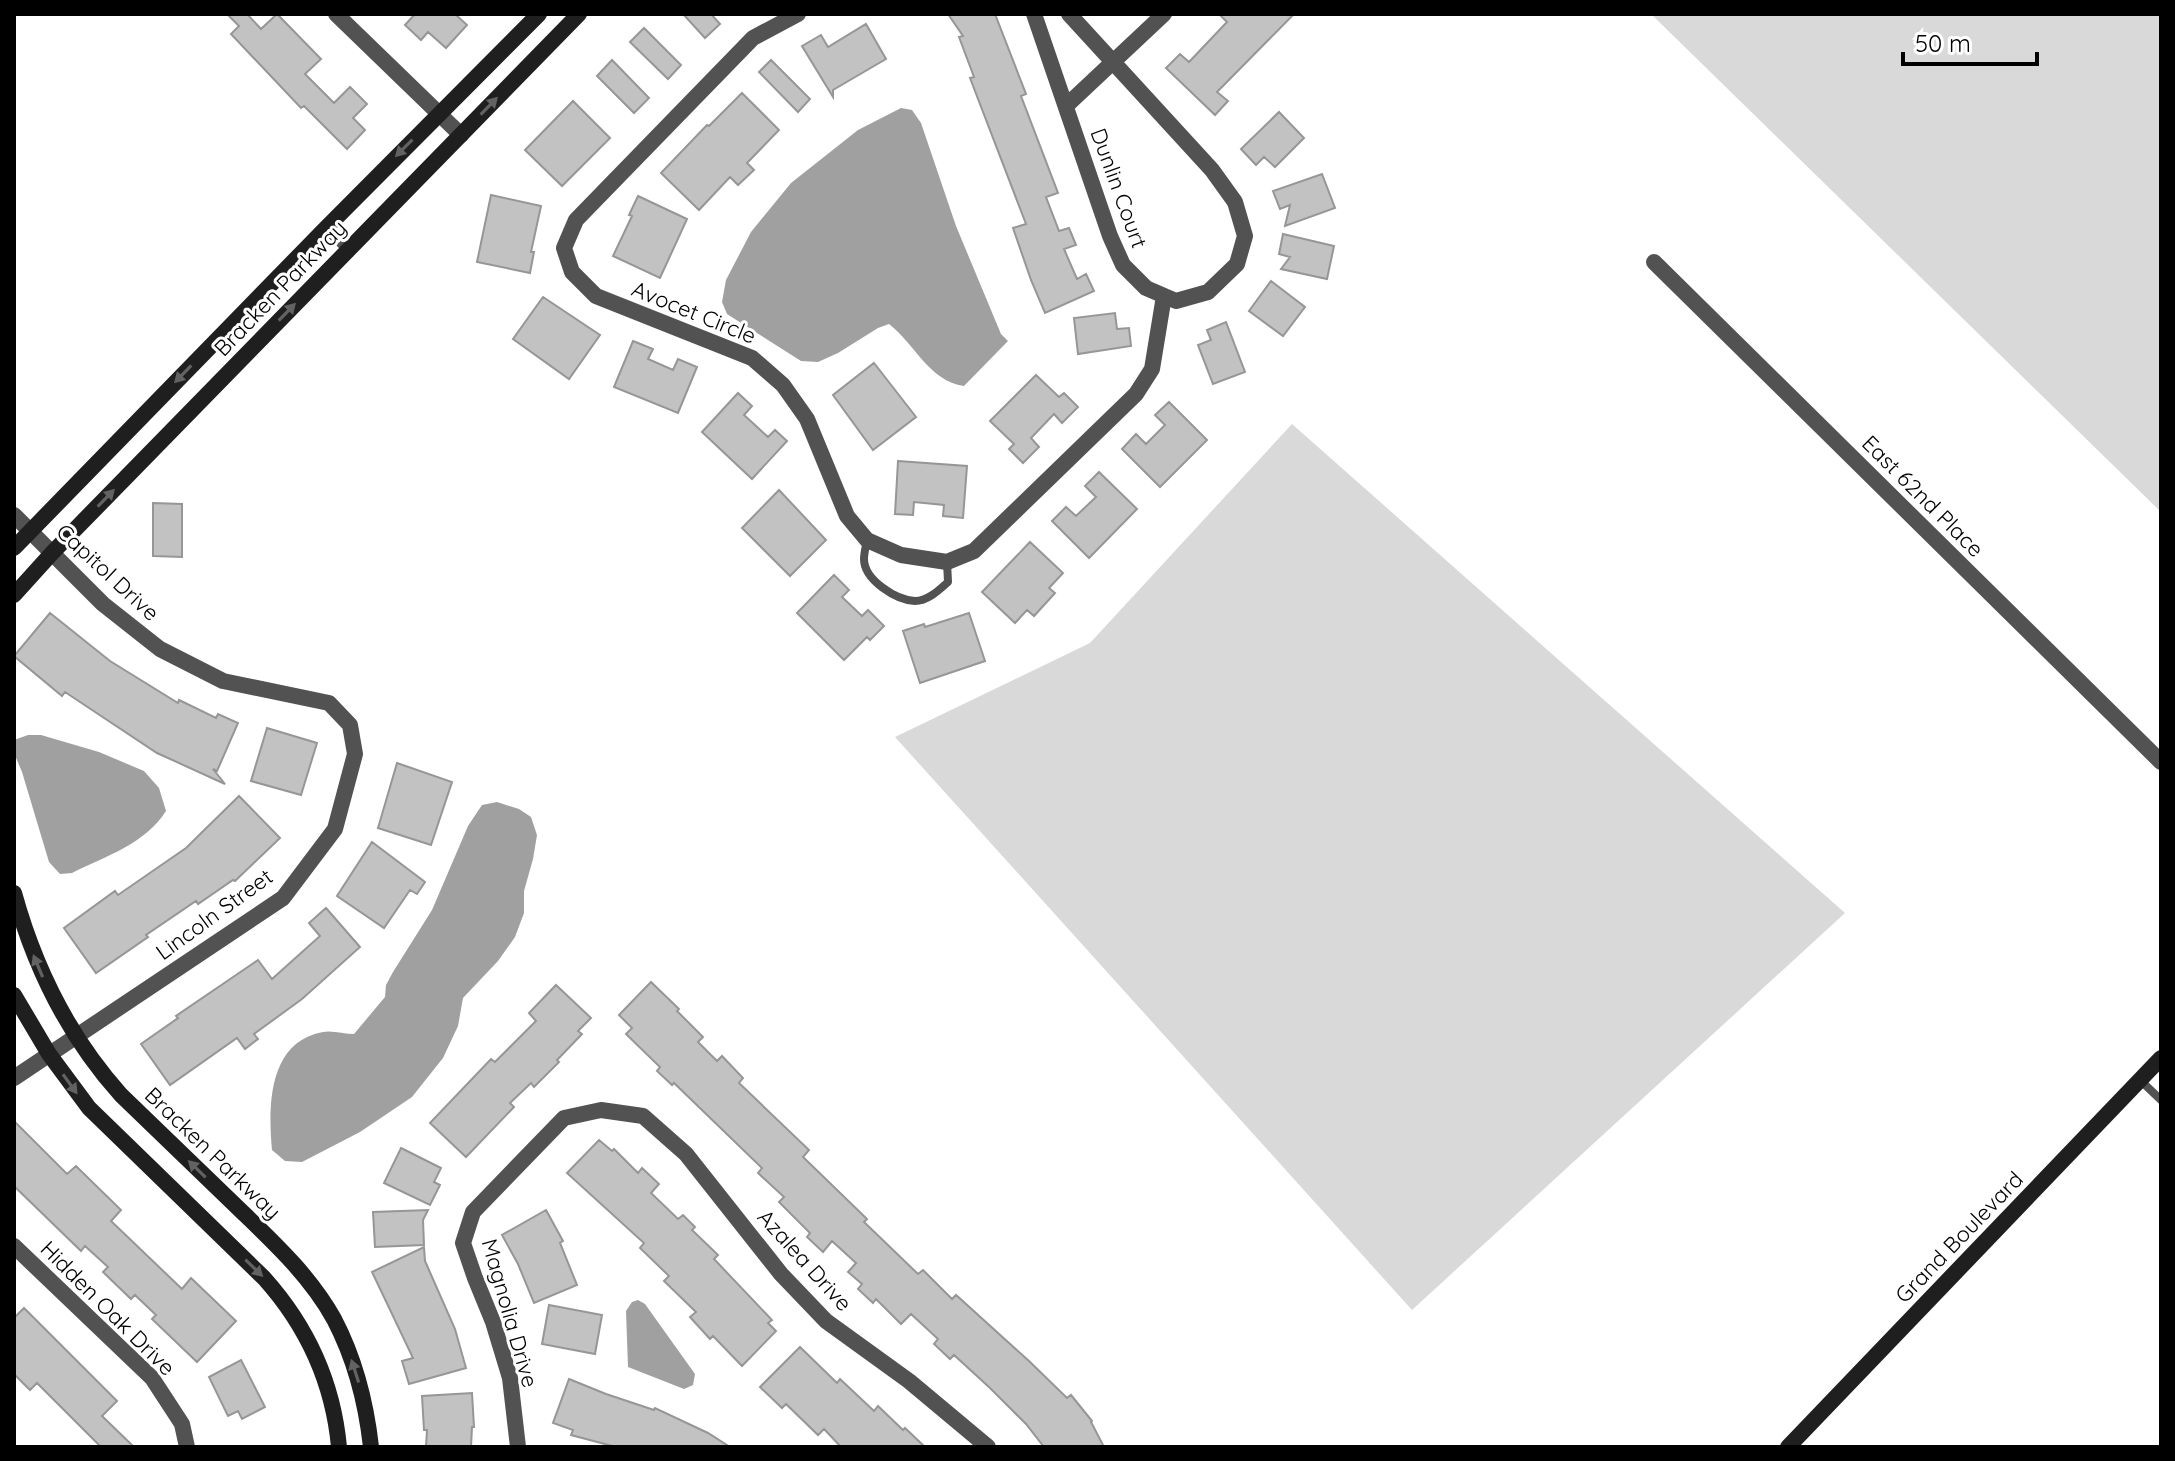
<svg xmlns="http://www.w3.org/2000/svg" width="2175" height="1461" font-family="Quicksand,sans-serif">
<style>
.green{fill:#d9d9d9}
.water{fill:#a0a0a0}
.building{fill:#c2c2c2;stroke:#969696;stroke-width:2}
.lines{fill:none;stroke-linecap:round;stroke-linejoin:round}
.lane{stroke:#525252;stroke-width:8}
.street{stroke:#525252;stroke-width:16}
.secondary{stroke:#1f1f1f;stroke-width:16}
.oneway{fill:#626262}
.labels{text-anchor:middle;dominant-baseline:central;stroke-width:6;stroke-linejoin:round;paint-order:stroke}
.street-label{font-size:22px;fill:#000;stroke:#fff}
</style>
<rect width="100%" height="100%" fill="#fff"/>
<path class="green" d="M 1651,14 L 2161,14 L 2161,512 Z
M 1292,424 L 1845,913 L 1412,1310 L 895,737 L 1090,643 Z"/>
<path class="water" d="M 901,108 L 912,110 L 921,123 L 956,226 L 1001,334 L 1008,341 L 964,386 C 929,381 915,344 889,324 L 878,328 L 838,353 L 818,362 L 801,361 L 727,314 L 722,302 L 726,280 L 751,232 L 791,183 L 858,130 Z
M 28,735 L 41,735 L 99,752 L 144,771 L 159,788 L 166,811 C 145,844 106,856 72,873 L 60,874 L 49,862 L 22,772 L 14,753 L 14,740 Z
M 497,802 L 519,809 L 531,817 L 537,835 L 533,859 L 524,891 L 524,913 L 515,937 L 498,961 L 463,998 L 458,1026 L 443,1058 L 412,1097 L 360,1132 L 302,1162 L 285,1161 L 272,1150 C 268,1106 268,1042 323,1032 C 332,1030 344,1034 354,1034 L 385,997 L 386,985 L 393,972 L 432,910 L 468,826 L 482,805 Z
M 638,1300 L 645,1304 L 695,1374 L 693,1385 L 684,1389 L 628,1367 L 626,1311 L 632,1302 Z"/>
<path class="building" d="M 227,14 L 247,14 L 261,29 L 277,14 L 321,59 L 305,74 L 334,103 L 350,87 L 367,104 L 353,118 L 365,130 L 347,149 L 304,106 L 301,108 L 231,34 L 239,26 Z
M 415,14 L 455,14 L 467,25 L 446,48 L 428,32 L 421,40 L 405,25 Z
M 683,14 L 711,14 L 720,24 L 705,38 Z
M 948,14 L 995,14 L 1026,94 L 1021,96 L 1058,193 L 1046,197 L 1059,231 L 1069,228 L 1076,245 L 1064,249 L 1077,279 L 1086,274 L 1094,291 L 1045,313 L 1031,280 L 1013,228 L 1026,224 L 970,78 L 974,77 L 959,37 L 963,36 Z
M 1219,14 L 1294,14 L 1217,92 L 1228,101 L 1215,115 L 1166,68 L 1180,54 L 1189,62 L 1227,22 Z
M 866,24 L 886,59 L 833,90 L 833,97 L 802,46 L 821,35 L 828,47 Z
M 644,28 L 681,65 L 668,79 L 630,42 Z
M 612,60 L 649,98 L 634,113 L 597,76 Z
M 771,60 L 810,99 L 798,112 L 759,72 Z
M 742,93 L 779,130 L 747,163 L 754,170 L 738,185 L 730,177 L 699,210 L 661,173 L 707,125 L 709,126 Z
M 573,101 L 610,138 L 562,186 L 525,150 Z
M 1279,112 L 1304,138 L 1275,167 L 1264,157 L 1256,165 L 1241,149 Z
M 1322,174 L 1335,208 L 1285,226 L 1290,205 L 1280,209 L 1273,191 Z
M 491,195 L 541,206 L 531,252 L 534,252 L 530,273 L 477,262 Z
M 638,196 L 687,219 L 660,278 L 613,256 L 632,216 L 629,215 Z
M 1283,234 L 1334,246 L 1327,279 L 1281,269 L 1290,257 L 1279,254 Z
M 1271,281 L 1305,307 L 1283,336 L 1249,311 Z
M 543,297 L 600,335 L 569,379 L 513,339 Z
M 1115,313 L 1117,329 L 1129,328 L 1131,346 L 1078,354 L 1074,318 Z
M 1226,322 L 1245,372 L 1213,384 L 1198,345 L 1211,340 L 1207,330 Z
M 633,341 L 653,349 L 648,359 L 673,370 L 678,359 L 697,367 L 678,413 L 614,387 Z
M 874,363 L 916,417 L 873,450 L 833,395 Z
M 1036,375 L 1059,397 L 1064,393 L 1078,407 L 1062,423 L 1054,414 L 1031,438 L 1039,447 L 1023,463 L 1009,449 L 1014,444 L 990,421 Z
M 738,393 L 752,406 L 744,415 L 768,437 L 775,430 L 787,441 L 752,479 L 702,432 Z
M 1169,402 L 1207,440 L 1160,487 L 1122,449 L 1136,434 L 1146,444 L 1165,425 L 1155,415 Z
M 898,461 L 967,466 L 963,518 L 943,516 L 944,505 L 914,502 L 913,515 L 895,514 Z
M 1099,472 L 1137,509 L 1089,558 L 1052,521 L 1066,507 L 1076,516 L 1096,497 L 1085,486 Z
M 779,490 L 826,540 L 790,576 L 742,528 Z
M 153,503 L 182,504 L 182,557 L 153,556 Z
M 1030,542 L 1063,573 L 1049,588 L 1055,593 L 1034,616 L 1027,610 L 1015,623 L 982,592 Z
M 834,575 L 849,590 L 842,597 L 862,616 L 868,610 L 884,626 L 870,640 L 867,637 L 844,660 L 797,613 Z
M 50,613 L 110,661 L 178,703 L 179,700 L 216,718 L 218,714 L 238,723 L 217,771 L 213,769 L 225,784 L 157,753 L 65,692 L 62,696 L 14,656 Z
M 969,613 L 985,661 L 920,683 L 903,631 L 924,624 L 925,627 Z
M 267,728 L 317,743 L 301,795 L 251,781 Z
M 397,763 L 452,782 L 431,845 L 378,828 Z
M 239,796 L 280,838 L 235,881 L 233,880 L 198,904 L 196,901 L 146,935 L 148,937 L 96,973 L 64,928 L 115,891 L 118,895 L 186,848 Z
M 372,842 L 425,882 L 417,894 L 410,890 L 384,928 L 337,896 Z
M 326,908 L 360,947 L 302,999 L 254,1034 L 258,1039 L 245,1049 L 237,1038 L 170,1085 L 141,1044 L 178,1018 L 176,1016 L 258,960 L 272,979 L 320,936 L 309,923 Z
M 651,982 L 679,1009 L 677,1011 L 703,1037 L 698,1042 L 717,1061 L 722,1056 L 743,1078 L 739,1083 L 809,1150 L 803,1157 L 867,1219 L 864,1222 L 918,1274 L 923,1270 L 952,1299 L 956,1295 L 1029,1361 L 1067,1398 L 1071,1395 L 1092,1421 L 1091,1422 L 1104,1447 L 1044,1447 L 1026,1424 L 990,1388 L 954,1355 L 950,1359 L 934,1344 L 938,1339 L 911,1314 L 901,1324 L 876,1299 L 873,1303 L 858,1289 L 862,1284 L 848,1272 L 856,1263 L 832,1241 L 823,1252 L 807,1237 L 810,1233 L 779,1202 L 784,1197 L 758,1173 L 762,1168 L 674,1083 L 672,1085 L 657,1071 L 660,1067 L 626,1034 L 632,1028 L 619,1015 Z
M 556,985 L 591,1018 L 578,1031 L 582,1034 L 557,1060 L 559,1062 L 534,1087 L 531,1083 L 510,1103 L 514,1107 L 466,1157 L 430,1123 L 491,1059 L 495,1062 L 536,1021 L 529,1013 Z
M 14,1121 L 67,1174 L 76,1166 L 121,1210 L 111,1221 L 182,1289 L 191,1278 L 236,1321 L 197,1362 L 152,1319 L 156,1315 L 135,1295 L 131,1299 L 103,1272 L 108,1267 L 85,1246 L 81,1251 L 14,1186 Z
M 599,1140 L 612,1151 L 614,1149 L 638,1173 L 642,1168 L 659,1184 L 651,1193 L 678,1219 L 683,1215 L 695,1227 L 692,1230 L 718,1255 L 714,1259 L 772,1320 L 768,1323 L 776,1331 L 742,1366 L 713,1336 L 710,1339 L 690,1317 L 696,1312 L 664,1281 L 669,1276 L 640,1248 L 644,1243 L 567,1173 Z
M 401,1148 L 441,1168 L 434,1182 L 440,1185 L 430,1205 L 384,1183 Z
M 428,1210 L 423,1220 L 424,1245 L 375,1247 L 373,1212 Z
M 546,1210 L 563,1241 L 560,1243 L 577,1285 L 534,1303 L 518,1264 L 502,1235 Z
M 424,1247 L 425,1261 L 455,1329 L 466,1368 L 409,1384 L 402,1361 L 413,1358 L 372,1272 Z
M 549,1305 L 602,1315 L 595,1354 L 542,1344 Z
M 24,1308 L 117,1401 L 102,1416 L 134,1447 L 101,1447 L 37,1383 L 30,1390 L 14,1374 L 14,1318 Z
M 800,1347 L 837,1383 L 840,1379 L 874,1411 L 878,1406 L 903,1430 L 905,1428 L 925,1447 L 841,1447 L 824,1429 L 818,1435 L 786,1404 L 782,1408 L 760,1387 Z
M 241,1360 L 265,1407 L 242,1419 L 238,1411 L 228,1416 L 209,1377 Z
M 569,1379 L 606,1394 L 654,1410 L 655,1408 L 708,1433 L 730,1447 L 616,1447 L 571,1435 L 573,1430 L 553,1423 Z
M 472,1393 L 474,1427 L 472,1427 L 471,1447 L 426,1447 L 427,1430 L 424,1430 L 422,1396 Z"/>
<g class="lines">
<path class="lane" d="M 325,229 L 347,250
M 867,540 C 866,546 864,553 864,559 C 864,580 896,600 915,601 C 928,601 939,590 948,582 L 947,562
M 2140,1080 L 2161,1100"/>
<path class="street" d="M 336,14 L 461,135
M 798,14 L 753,38 L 576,220 L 564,248 L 572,272 L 596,296 L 752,358 L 783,385 L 807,419 L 847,516 L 867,540 L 901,555 L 947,562 L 974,551 L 1136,394 L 1152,369 L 1164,296
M 1034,14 L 1110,236 L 1123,265 L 1146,288 L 1176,301 L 1208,292 L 1237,264 L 1245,236 L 1235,202 L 1212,170 L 1069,14
M 1066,106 L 1164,14
M 1654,262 L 2161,762
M 14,515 L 103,604 L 160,649 L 223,681 L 329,703 L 350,725 L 355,754 L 335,829 L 283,898 L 14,1078
M 14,1246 L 152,1378 L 182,1424 L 187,1447
M 518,1447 L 510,1378 L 493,1322 L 475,1278 L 463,1243 L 473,1212 L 564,1118 L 601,1110 L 643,1116 L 686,1154 L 781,1274 L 826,1321 L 909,1381 L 988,1447"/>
<path class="secondary" d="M 14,548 L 325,229 L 539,14
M 14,595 L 52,553 L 579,14
M 14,893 C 35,969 68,1036 121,1095 C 159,1132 197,1168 235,1205 C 271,1240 309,1274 334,1319 C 355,1359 366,1402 371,1447
M 14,995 L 49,1054 L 89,1108 L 264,1278 C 307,1326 333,1382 339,1447
M 1788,1447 L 2161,1058"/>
</g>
<defs><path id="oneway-solid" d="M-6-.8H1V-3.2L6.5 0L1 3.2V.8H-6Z" transform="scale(2)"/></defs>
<g class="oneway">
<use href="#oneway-solid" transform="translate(489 106) rotate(-46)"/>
<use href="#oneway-solid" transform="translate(404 148) rotate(135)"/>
<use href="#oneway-solid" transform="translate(287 312) rotate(-46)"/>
<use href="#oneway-solid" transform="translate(183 374) rotate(134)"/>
<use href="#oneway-solid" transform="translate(106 498) rotate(-46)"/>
<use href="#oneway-solid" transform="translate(38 966) rotate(-113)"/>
<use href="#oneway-solid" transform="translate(70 1084) rotate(54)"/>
<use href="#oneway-solid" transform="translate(197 1169) rotate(-136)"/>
<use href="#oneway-solid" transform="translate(254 1268) rotate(44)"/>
<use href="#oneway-solid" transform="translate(355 1371) rotate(-108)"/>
</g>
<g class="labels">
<g class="street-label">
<text transform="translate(1119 188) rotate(70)">Dunlin Court</text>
<text transform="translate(280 288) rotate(-46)">Bracken Parkway</text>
<text transform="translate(694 312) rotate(22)">Avocet Circle</text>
<text transform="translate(1923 496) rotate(45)">East 62nd Place</text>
<text transform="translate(108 572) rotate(43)">Capitol Drive</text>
<text transform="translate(214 914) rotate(-36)">Lincoln Street</text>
<text transform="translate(213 1153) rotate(44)">Bracken Parkway</text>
<text transform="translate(1959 1237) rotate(-46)">Grand Boulevard</text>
<text transform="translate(805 1260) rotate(48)">Azalea Drive</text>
<text transform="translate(108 1308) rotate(45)">Hidden Oak Drive</text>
<text transform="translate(510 1313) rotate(74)">Magnolia Drive</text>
</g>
</g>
<rect width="2175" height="1461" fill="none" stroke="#000000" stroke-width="32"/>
<path d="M1903 52v12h134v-12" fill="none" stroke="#000000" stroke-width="4"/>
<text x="1915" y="52" font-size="24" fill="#000000" stroke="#ffffff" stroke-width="6" paint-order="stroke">50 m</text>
</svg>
